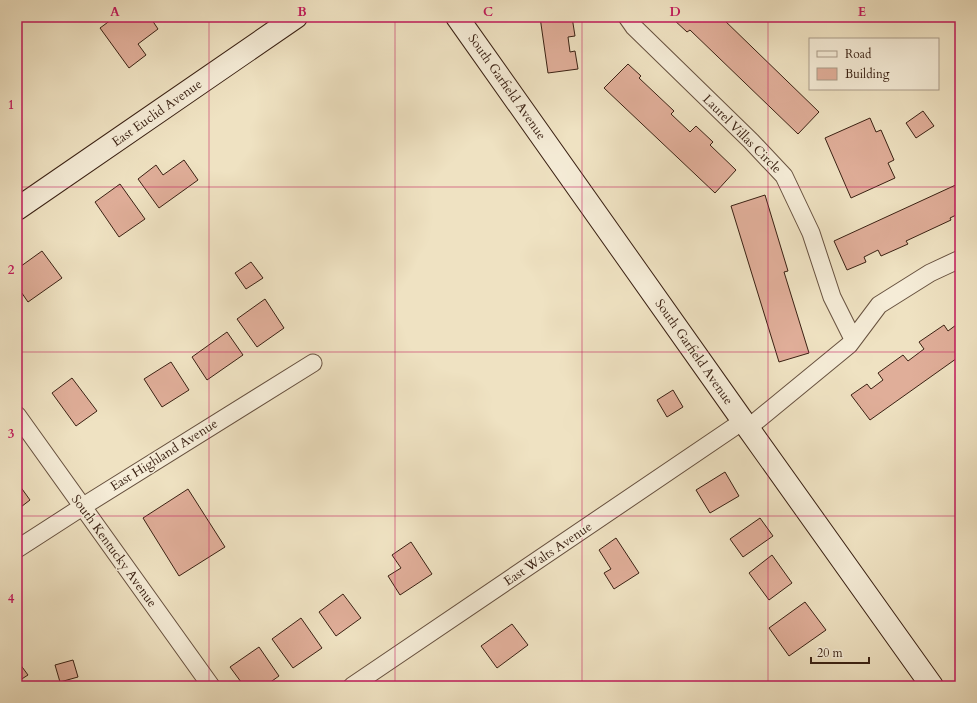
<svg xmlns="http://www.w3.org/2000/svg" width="977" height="703" font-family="Cardo,serif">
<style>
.building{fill:#e0ae99;stroke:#3a2113}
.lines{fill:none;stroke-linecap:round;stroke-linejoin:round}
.street-casing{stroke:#67513f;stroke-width:19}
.secondary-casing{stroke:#3a2113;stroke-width:24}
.street{stroke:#f5ecd7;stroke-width:17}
.secondary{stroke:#f5ecd7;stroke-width:22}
.grid{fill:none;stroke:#c2185b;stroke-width:1;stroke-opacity:0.55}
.labels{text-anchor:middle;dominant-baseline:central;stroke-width:3;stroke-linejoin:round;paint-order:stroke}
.street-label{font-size:13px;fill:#3a2113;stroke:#f5ecd7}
.neatline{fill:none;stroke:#c2185b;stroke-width:1.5}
.grid-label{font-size:13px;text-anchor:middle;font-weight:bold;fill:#c2185b}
</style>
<rect width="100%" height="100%" fill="#efe2c2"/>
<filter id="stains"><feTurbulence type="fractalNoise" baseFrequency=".005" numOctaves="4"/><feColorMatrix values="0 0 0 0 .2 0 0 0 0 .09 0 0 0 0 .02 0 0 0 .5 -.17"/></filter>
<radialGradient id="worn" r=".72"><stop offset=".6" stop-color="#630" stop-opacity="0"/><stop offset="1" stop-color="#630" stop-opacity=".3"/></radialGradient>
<path class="building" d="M 115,17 L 132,17 L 135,21 L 140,17 L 150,17 L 158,29 L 138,44 L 146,55 L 129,68 L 100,28 Z
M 540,17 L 572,17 L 575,36 L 568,37 L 570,52 L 575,51 L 578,69 L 548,73 Z
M 675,17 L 721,17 L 819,112 L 798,134 L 690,30 L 687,32 L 673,19 Z
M 628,64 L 641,76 L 639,78 L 674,111 L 671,114 L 690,132 L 696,126 L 713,142 L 710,145 L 736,170 L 715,193 L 604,88 Z
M 923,111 L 934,126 L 916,138 L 906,123 Z
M 870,118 L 876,132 L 881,130 L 894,160 L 888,163 L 895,178 L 851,198 L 825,138 Z
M 184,160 L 198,180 L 159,208 L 138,179 L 156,165 L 163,175 Z
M 960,183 L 960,213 L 950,218 L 951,220 L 906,241 L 908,244 L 881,256 L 878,250 L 864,257 L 866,262 L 847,270 L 834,241 Z
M 120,184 L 145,219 L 119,237 L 95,202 Z
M 765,195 L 788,271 L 784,272 L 809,353 L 779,362 L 731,206 Z
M 42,251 L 62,278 L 28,302 L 17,286 L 17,269 Z
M 251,262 L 263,278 L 246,289 L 235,273 Z
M 265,299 L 284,328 L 257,347 L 237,319 Z
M 960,322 L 960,356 L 870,420 L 851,395 L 867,384 L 871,389 L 883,380 L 878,373 L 903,355 L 908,361 L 924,349 L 919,342 L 944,325 L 948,331 Z
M 227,332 L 243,355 L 207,380 L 192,357 Z
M 171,362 L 189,390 L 162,407 L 144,379 Z
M 72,378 L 97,411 L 76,426 L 52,393 Z
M 673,390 L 683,407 L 667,417 L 657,400 Z
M 725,472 L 739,496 L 710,513 L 696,490 Z
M 17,482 L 30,500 L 17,510 Z
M 188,489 L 225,547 L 179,576 L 143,518 Z
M 760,518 L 773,536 L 743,557 L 730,539 Z
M 616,538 L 639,573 L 614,589 L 604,573 L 611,569 L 599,550 Z
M 411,542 L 432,574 L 400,595 L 388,576 L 401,568 L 392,555 Z
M 772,555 L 792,583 L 769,600 L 749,573 Z
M 343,594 L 361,618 L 336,636 L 319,612 Z
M 805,602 L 826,630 L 789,656 L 769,628 Z
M 301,618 L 322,648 L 293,668 L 272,639 Z
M 512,624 L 528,645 L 497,668 L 481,646 Z
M 259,647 L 279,676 L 265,686 L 244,686 L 230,667 Z
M 17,660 L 28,675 L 17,682 Z
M 73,660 L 78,677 L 60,682 L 55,665 Z"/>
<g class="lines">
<defs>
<path id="street" d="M 627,17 L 634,27 L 751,141 L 784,176 L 811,233 L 832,297 L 853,339
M 17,415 L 211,686
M 748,428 L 849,345 L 879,305 L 930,273 L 960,259
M 17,549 L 82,507 L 313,363
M 352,686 L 743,421"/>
<path id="secondary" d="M 457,17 L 743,421 L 932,686
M 17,209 L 296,17"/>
</defs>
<use href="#street" class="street-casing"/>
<use href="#secondary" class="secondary-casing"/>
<use href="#street" class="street"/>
<use href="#secondary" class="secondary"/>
</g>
<path class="grid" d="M 209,17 L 209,686M 395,17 L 395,686M 582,17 L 582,686M 768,17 L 768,686M 17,187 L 960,187M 17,352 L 960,352M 17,516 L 960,516"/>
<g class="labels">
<g class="street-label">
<text transform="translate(507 87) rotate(55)">South Garfield Avenue</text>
<text transform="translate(157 113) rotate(-35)">East Euclid Avenue</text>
<text transform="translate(742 134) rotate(45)">Laurel Villas Circle</text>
<text transform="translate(694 352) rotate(55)">South Garfield Avenue</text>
<text transform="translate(164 455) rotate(-32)">East Highland Avenue</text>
<text transform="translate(114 551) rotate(54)">South Kentucky Avenue</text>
<text transform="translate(548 554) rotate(-34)">East Walts Avenue</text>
</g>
</g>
<rect width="977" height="703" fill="none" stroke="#efe2c2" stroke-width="44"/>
<rect x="809" y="38" width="130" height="52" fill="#f5ecd7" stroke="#aa9b89"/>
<rect x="817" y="51" width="20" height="6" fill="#f5ecd7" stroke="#aa9b89"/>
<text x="845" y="58" font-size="12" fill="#3a2113">Road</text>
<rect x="817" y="68" width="20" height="12" fill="#e0ae99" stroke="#aa9b89"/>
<text x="845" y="78" font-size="12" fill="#3a2113">Building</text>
<path d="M811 657v6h58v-6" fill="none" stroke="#3a2113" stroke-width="2"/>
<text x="817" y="657" font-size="12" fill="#3a2113" stroke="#f5ecd7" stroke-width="3" paint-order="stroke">20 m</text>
<rect x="22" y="22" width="933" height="659" class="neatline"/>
<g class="grid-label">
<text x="115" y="16">A</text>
<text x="302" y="16">B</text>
<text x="488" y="16">C</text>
<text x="675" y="16">D</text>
<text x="862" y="16">E</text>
<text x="11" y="109">1</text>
<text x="11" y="274">2</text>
<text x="11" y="438">3</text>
<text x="11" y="603">4</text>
</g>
<rect width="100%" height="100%" filter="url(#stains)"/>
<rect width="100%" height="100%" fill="url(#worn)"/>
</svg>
